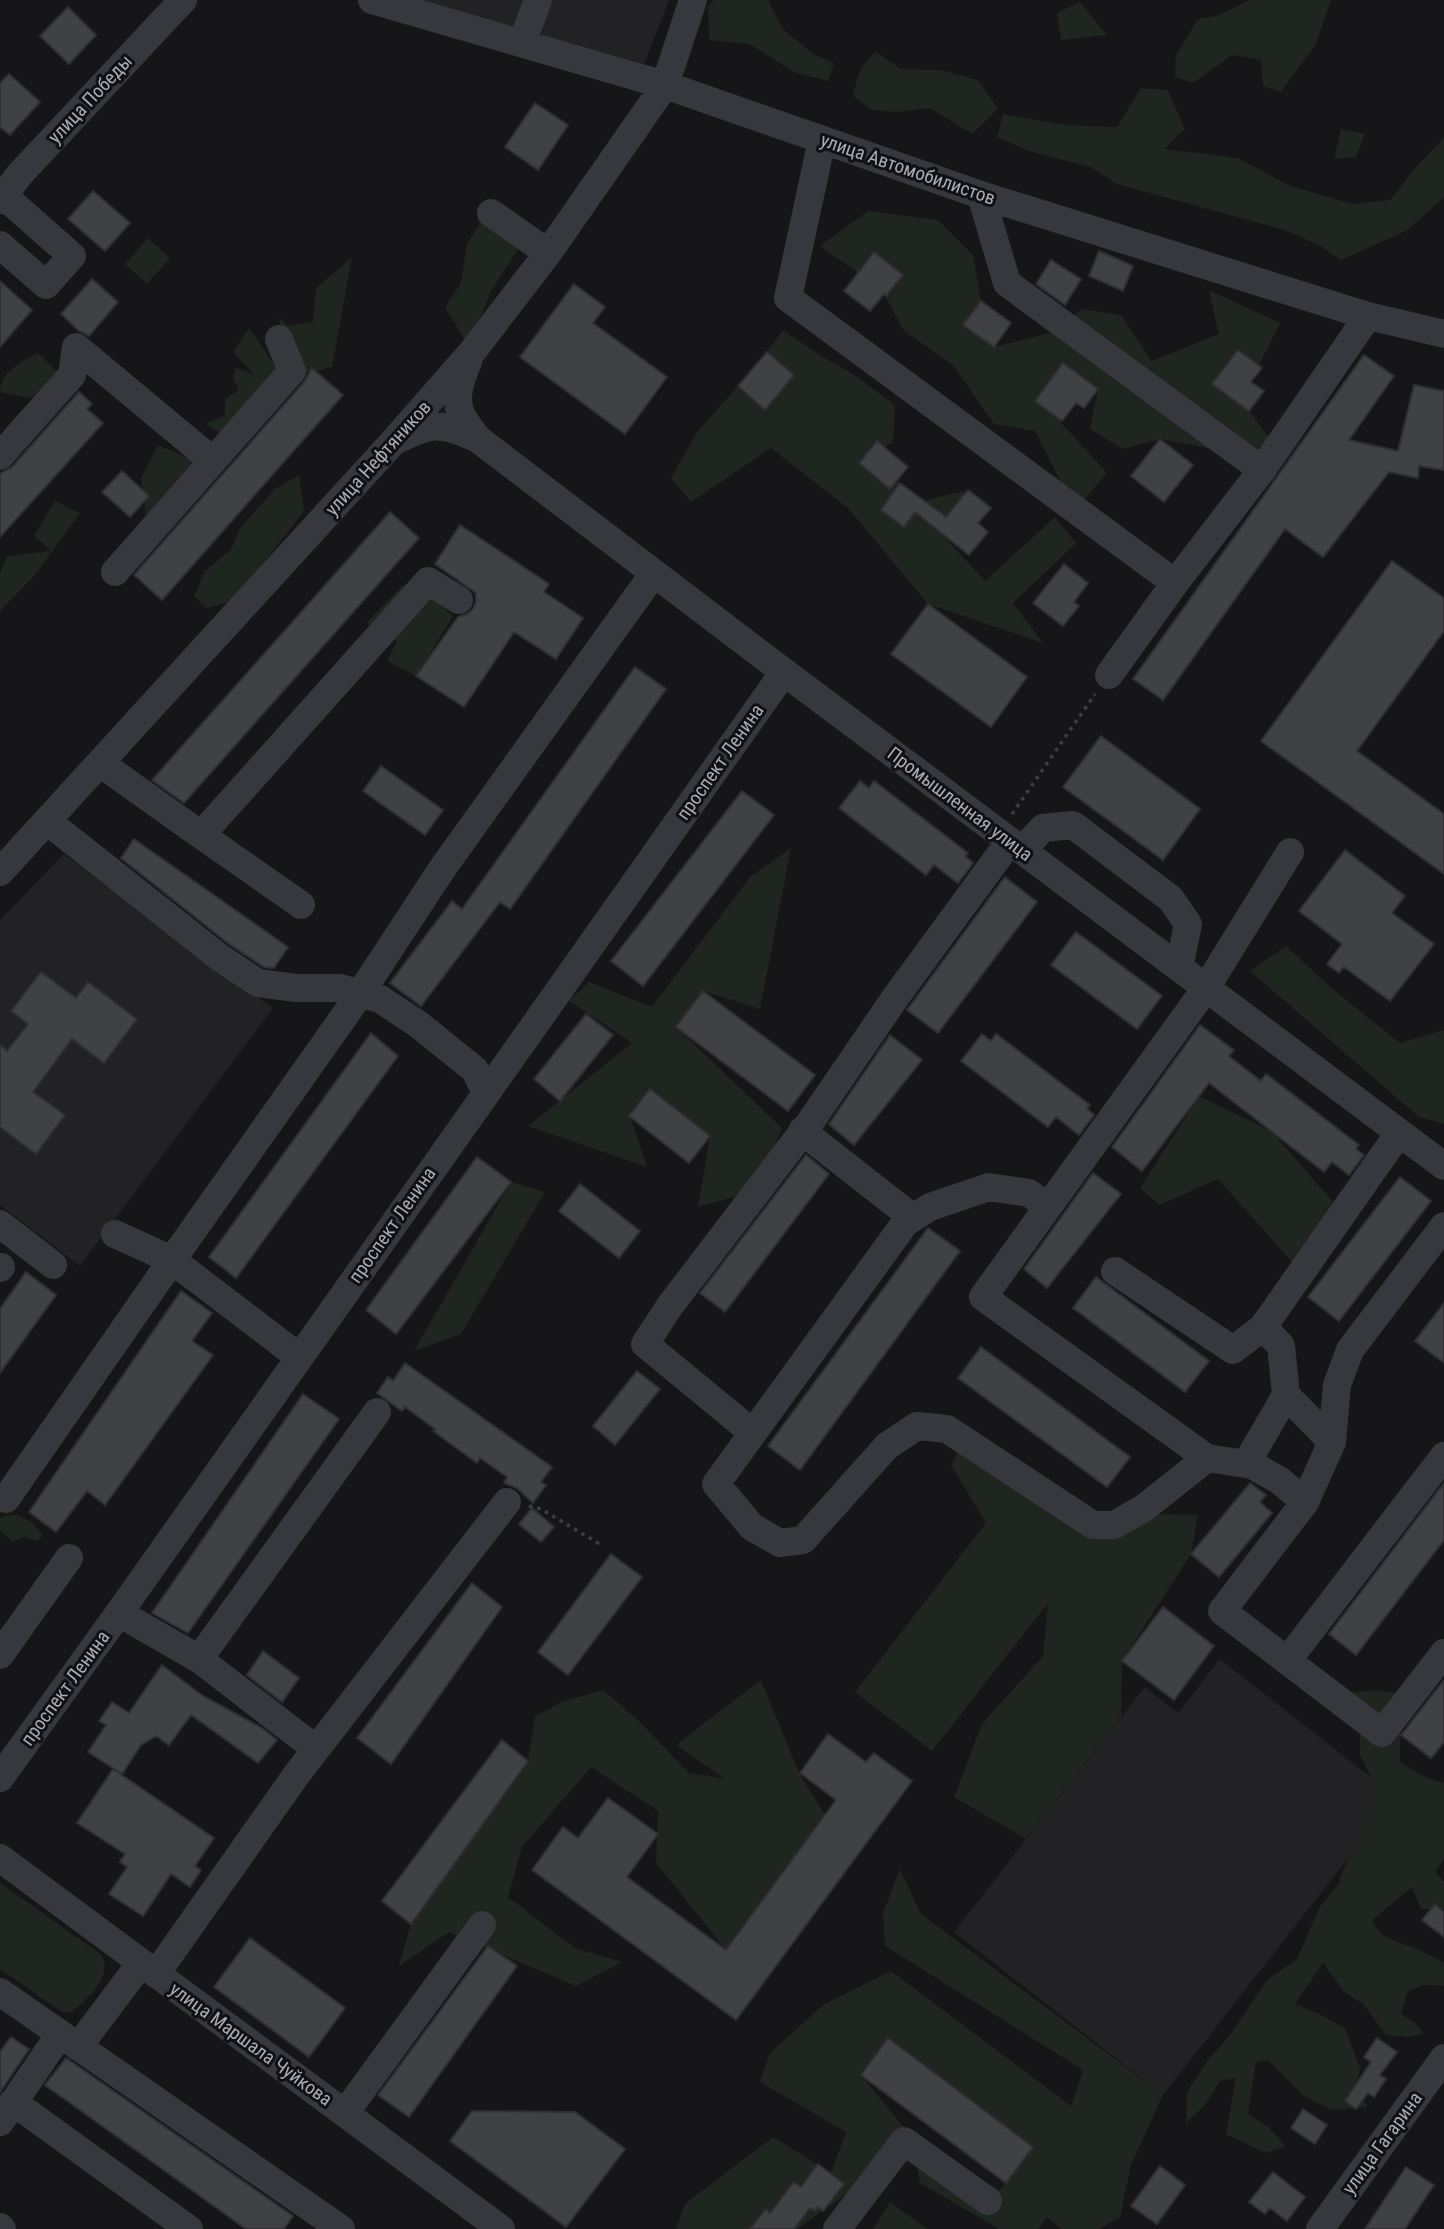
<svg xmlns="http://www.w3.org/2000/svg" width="1444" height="2229" font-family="'Roboto Condensed',sans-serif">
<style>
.built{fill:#222225}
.green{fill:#1e261f}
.building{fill:#404145;stroke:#303034;stroke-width:2}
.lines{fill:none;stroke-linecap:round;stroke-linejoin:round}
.path{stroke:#3d3f44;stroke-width:3.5;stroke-dasharray:3.5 5;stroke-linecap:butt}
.minor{stroke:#37383d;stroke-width:28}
.labels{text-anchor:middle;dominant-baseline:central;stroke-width:6;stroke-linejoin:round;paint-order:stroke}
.street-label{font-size:19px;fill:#a8adb8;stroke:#111113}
</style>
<rect width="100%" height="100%" fill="#161618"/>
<path class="built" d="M 419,0 L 669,0 L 644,64 Z
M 64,854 L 273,1008 L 80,1266 L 0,1205 L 0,920 Z
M 1220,1659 L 1396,1797 L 1163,2095 L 954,1932 L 1145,1687 L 1178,1713 Z"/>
<path class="green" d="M 714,0 L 768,0 L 783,29 L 813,54 L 834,63 L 828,81 L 794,72 L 749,44 L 709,40 L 708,7 Z
M 1250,0 L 1331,0 L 1316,44 L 1281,92 L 1263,86 L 1261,60 L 1232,55 L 1193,83 L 1175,77 L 1176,55 L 1198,19 L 1217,16 Z
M 1080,2 L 1107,35 L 1061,40 L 1057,13 Z
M 876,52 L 901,69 L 940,70 L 978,80 L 998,109 L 972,134 L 930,108 L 897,112 L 872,110 L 853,96 C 858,76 860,64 876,52 Z
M 1141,88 L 1168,90 L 1185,129 L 1164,149 L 1238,158 L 1288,185 L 1352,204 L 1390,200 L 1414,169 L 1444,138 L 1444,197 L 1408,230 L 1341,260 L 1319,245 L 1285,230 L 1117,184 L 1090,167 L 1029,151 L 997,137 L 1003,114 L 1065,125 L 1117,127 Z
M 1341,129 L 1365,134 L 1356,157 L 1334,159 Z
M 868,211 L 938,220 L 973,255 L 981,301 L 964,325 L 994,347 L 1050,333 L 1082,309 L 1121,315 L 1152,361 L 1219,334 L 1209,290 L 1280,323 L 1251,382 L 1237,351 L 1213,383 L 1249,411 L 1276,447 L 1239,454 L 1160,439 L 1123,449 L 1090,429 L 1098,389 L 1063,363 L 1035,401 L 1054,415 L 1107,473 L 1075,510 L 1035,431 L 994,424 L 953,365 L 904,331 L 884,294 L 903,274 L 874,252 L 858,273 L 820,246 Z
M 481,222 L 521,245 L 491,291 L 469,347 L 445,307 L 461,283 L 467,244 Z
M 148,238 L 170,258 L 147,284 L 125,264 Z
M 352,257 L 332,367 L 297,375 L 237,443 L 205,424 L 225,415 L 225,399 L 239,390 L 233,379 L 236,368 L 254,374 L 233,352 L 249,328 L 277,368 L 287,360 L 279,317 L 287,326 L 313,322 L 316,288 Z
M 783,330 L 818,354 L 853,374 L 895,405 L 893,442 L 859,463 L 900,483 L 881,510 L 904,527 L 923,501 L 968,490 L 937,529 L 985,581 L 1055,517 L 1076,543 L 1013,603 L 1043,643 L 928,604 L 849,509 L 771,448 L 691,502 L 671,478 L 697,432 L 738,386 L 765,409 L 794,375 L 767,352 Z
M 38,353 L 62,376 L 30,398 L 0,392 C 0,372 22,361 38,353 Z
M 158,445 L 189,458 L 220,462 L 146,516 L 141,479 Z
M 299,475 L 304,511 L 234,601 L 206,608 L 194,596 L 205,571 L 231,550 L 240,528 L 275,489 Z
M 55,501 L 80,513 L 35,575 L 0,611 L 0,573 L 7,556 L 51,551 L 34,536 Z
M 403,585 L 438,603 L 453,616 L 416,676 L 387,661 L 397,641 L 366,623 Z
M 791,848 L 760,1009 L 703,991 L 676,1027 L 782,1128 L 758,1190 L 698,1207 L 710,1136 L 630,1116 L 647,1167 L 528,1126 L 632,1043 L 569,1001 L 589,982 L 652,1007 L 750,877 Z
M 1286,946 L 1336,992 L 1400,1043 L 1444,1030 L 1444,1124 L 1419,1117 L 1250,971 Z
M 1199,1096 L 1271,1131 L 1343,1213 L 1301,1272 L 1218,1179 L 1159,1205 L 1140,1188 Z
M 511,1182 L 545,1192 L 461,1334 L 414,1351 Z
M 972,1428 L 1073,1512 L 1198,1515 L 1191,1554 L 1122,1661 L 1121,1717 L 1026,1839 L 954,1797 L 982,1724 L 1043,1656 L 1048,1603 L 932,1751 L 855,1692 L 986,1523 L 951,1465 Z
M 17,1515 L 32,1522 L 43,1536 L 37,1541 L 24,1537 L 12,1542 L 0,1530 L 0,1518 L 6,1516 Z
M 761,1680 L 799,1773 L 825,1815 L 726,1950 L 656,1863 L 658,1811 L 591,1767 L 522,1847 L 508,1897 L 575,1948 L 622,1962 L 576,1986 L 449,1932 L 399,1966 L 411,1924 L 528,1761 L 535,1717 L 561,1702 L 603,1690 L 637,1719 L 689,1773 L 725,1779 L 676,1745 Z
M 1375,1690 L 1399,1694 L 1411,1709 L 1400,1734 L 1400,1762 L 1427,1778 L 1444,1783 L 1444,1858 L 1435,1872 L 1444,1882 L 1444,1909 L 1421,1909 L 1412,1887 L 1372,1920 C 1380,1939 1396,1941 1413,1947 C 1424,1952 1434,1957 1444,1963 L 1444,1986 L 1423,1985 L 1407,1992 L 1401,2014 L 1415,2023 L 1424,2033 L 1407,2037 L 1386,2035 L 1363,2004 L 1344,1992 L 1323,1963 L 1295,2004 L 1319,2014 L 1345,2028 L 1360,2068 L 1356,2085 L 1367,2107 L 1332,2110 L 1304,2096 L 1268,2060 L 1256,2062 L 1248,2114 L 1268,2127 L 1286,2146 L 1265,2153 L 1226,2134 L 1236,2078 L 1220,2081 L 1205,2105 L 1186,2123 L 1187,2092 L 1208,2060 L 1231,2034 L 1267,1980 L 1297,1959 L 1319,1908 L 1340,1882 L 1340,1877 L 1372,1808 L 1371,1777 L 1360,1755 L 1360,1730 L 1349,1693 Z
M 900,1869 L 921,1914 L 1163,2095 L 1131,2165 L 1120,2217 L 1099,2229 L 1061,2229 L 1047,2217 L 1038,2229 L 999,2229 L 920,2183 L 913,2147 L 988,2201 L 1006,2183 L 1032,2147 L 888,2039 L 861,2075 L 904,2128 L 884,2167 L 797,2229 L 676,2229 L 685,2204 L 773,2137 L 831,2173 L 846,2132 L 760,2082 L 770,2053 L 823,2005 L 891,1971 L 1071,2106 L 1083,2070 L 885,1946 L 883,1913 Z
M 0,1883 L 102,1955 L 105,1966 L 103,1976 L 94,1992 L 72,2012 L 62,2012 L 0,1969 Z
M 890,2202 L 927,2229 L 873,2229 Z"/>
<path class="building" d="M 68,7 L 96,35 L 69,64 L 40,36 Z
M 9,74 L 40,102 L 10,135 L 0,127 L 0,83 Z
M 535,103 L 568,125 L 538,170 L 505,147 Z
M 93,191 L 130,223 L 105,251 L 68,219 Z
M 1099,251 L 1133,266 L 1123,291 L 1089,276 Z
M 874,252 L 903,275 L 886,296 L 884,294 L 870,311 L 844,291 Z
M 1051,260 L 1081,279 L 1065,305 L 1036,284 Z
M 92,279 L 118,302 L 89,336 L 79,331 L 61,314 Z
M 0,281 L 32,310 L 0,347 Z
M 574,284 L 605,307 L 593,323 L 667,377 L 625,434 L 520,357 Z
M 981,301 L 1011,323 L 994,347 L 963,325 Z
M 1238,350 L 1262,368 L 1251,382 L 1264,391 L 1249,411 L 1212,384 Z
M 767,352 L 794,375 L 765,410 L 738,386 Z
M 1364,355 L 1394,376 L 1349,440 L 1398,451 L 1414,385 L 1444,391 L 1444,470 L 1419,466 L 1418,478 L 1389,472 L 1323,557 L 1285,529 L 1163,700 L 1133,679 Z
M 1063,363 L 1098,389 L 1084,408 L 1076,403 L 1062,421 L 1035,401 Z
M 312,368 L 343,395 L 162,600 L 134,575 L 304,382 Z
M 79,392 L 92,404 L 87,409 L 103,423 L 0,537 L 0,474 L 12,467 Z
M 1160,439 L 1193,465 L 1164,502 L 1131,476 Z
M 877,441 L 908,467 L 890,489 L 859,463 Z
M 122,471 L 149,496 L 130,517 L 102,492 Z
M 900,483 L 946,517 L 968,490 L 991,508 L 978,523 L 988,532 L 969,555 L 915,512 L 904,527 L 881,510 Z
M 390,512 L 419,538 L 184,803 L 152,780 Z
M 460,525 L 549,584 L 544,592 L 583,618 L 556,659 L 514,632 L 464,707 L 416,676 L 458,617 L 467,614 L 473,609 L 476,601 L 476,593 L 435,564 Z
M 1392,561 L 1444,598 L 1444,631 L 1357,751 L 1444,814 L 1444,874 L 1261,741 Z
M 1064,564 L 1088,583 L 1074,602 L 1079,606 L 1063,626 L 1033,603 Z
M 928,604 L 1027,677 L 991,727 L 891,654 Z
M 635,667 L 666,689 L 510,909 L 500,902 L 421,1006 L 390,983 L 452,901 L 462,909 Z
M 1101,736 L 1200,809 L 1163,860 L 1063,787 Z
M 381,766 L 443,810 L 425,835 L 363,791 Z
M 860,781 L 869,788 L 874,781 L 968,853 L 965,856 L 973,863 L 958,883 L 934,865 L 926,875 L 839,808 Z
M 742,791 L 774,815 L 643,986 L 611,961 Z
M 134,839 L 288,947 L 274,968 L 264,967 L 229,944 L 121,858 Z
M 1345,850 L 1405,896 L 1392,913 L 1434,944 L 1390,1001 L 1344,967 L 1339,973 L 1327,964 L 1342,944 L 1299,911 Z
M 1005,877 L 1037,902 L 938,1033 L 907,1010 Z
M 1076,932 L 1162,996 L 1137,1029 L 1051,965 Z
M 41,972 L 76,998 L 88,982 L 137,1019 L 104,1063 L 72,1039 L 33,1092 L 65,1115 L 36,1154 L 0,1127 L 0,1045 L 7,1051 L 28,1024 L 11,1011 Z
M 703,991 L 815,1075 L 788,1111 L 676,1027 Z
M 586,1014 L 613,1035 L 560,1101 L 534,1079 Z
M 1200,1025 L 1234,1050 L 1229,1056 L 1261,1081 L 1266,1074 L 1359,1145 L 1356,1149 L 1364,1155 L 1349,1175 L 1332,1162 L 1324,1172 L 1209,1083 L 1142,1171 L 1112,1147 Z
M 371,1033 L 398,1056 L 236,1278 L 209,1257 Z
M 982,1034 L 991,1041 L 996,1034 L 1090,1105 L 1087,1109 L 1094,1115 L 1079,1135 L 1056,1117 L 1048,1127 L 961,1061 Z
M 890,1035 L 922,1060 L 854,1145 L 829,1124 Z
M 650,1089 L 710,1136 L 689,1163 L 629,1116 Z
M 806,1155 L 829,1174 L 725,1312 L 700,1293 Z
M 477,1157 L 511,1182 L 396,1334 L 366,1310 Z
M 1093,1173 L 1121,1194 L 1047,1288 L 1024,1269 Z
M 1400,1177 L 1431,1201 L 1339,1321 L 1308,1297 Z
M 580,1184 L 640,1231 L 619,1258 L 559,1211 Z
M 928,1228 L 960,1251 L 800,1470 L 768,1446 Z
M 26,1272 L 56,1295 L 0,1373 L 0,1309 Z
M 1096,1277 L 1209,1361 L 1185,1392 L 1073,1308 Z
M 181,1291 L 212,1313 L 192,1341 L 213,1355 L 105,1505 L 87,1491 L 56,1532 L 29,1512 Z
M 1444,1303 L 1444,1363 L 1415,1341 Z
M 981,1347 L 1130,1457 L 1107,1487 L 958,1378 Z
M 405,1363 L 552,1467 L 541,1482 L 546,1485 L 533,1503 L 517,1488 L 504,1483 L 507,1477 L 480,1458 L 477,1463 L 433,1431 L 435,1429 L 405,1407 L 402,1411 L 377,1393 L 388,1377 L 393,1381 Z
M 637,1371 L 660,1389 L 615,1445 L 593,1426 Z
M 303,1394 L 339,1419 L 188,1633 L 152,1613 Z
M 1250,1483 L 1266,1495 L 1260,1502 L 1272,1513 L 1219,1577 L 1191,1554 Z
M 1444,1483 L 1444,1540 L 1356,1655 L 1329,1634 Z
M 532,1508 L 554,1527 L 541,1542 L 519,1524 Z
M 611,1554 L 642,1577 L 568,1675 L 538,1652 Z
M 472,1583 L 502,1607 L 391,1764 L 357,1738 Z
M 1163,1607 L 1214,1646 L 1174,1700 L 1122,1661 Z
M 263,1651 L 299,1678 L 282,1702 L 247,1675 Z
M 162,1665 L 203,1696 L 262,1728 L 277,1740 L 258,1763 L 191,1715 L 169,1745 L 156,1736 L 141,1745 L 122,1774 L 88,1752 L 106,1725 L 99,1721 L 112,1702 L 129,1713 Z
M 1444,1680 L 1444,1742 L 1431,1758 L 1401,1735 Z
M 828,1734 L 866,1762 L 874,1753 L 912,1781 L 736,2020 L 532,1870 L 563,1827 L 578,1838 L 608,1798 L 658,1834 L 627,1877 L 726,1950 L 836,1800 L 800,1773 Z
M 502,1740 L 528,1761 L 411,1924 L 382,1901 Z
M 113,1769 L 214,1838 L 195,1866 L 201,1870 L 190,1887 L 171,1874 L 143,1916 L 109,1894 L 127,1867 L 120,1862 L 125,1854 L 77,1823 Z
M 1435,1904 L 1444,1912 L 1444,1937 L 1422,1920 Z
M 250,1938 L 345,2008 L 309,2057 L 214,1987 Z
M 488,1946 L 517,1966 L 409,2117 L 378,2095 Z
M 11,2037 L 29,2049 L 0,2092 L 0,2052 Z
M 888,2038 L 1033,2147 L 1006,2183 L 861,2075 Z
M 1377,2038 L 1397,2052 L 1380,2075 L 1386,2079 L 1374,2097 L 1368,2093 L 1356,2109 L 1345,2101 L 1371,2062 L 1364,2057 Z
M 66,2058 L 293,2216 L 284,2229 L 246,2229 L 45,2085 Z
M 1303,2109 L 1327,2125 L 1315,2144 L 1291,2128 Z
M 472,2111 L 575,2112 L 625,2149 L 566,2227 L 450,2141 Z
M 818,2164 L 844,2184 L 823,2211 L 818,2207 L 815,2211 L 810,2208 L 794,2229 L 750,2229 L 766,2209 L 770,2213 L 794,2182 L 801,2187 Z
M 1160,2166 L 1185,2185 L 1157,2224 L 1131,2206 Z
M 1406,2167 L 1434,2185 L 1405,2229 L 1365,2229 Z
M 1273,2172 L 1305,2197 L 1287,2221 L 1270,2208 L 1265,2214 L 1249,2202 Z"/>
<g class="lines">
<path class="path" d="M 1012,814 L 1095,694
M 529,1506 L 541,1509 L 603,1546"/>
<path class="minor" d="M 372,0 L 665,85 L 981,195 L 1368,316 L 1444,334
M 522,43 L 538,0
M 822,140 L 788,298 L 1175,583
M 981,195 L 1007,283 L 1262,470
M 0,200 L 20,174 L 183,0
M 491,213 L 548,253
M 0,245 L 46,285 L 72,256 L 4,196
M 468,362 C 461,378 453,399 462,416 C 466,424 473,432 478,439
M 394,441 C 433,423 439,421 478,439 L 784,672 L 1444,1166
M 0,456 L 72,375 L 76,347 L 213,461
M 115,572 L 292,371 L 279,339
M 1109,675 L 1175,583 L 1262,470 L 1368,316
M 100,763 L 201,835 L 428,581 L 459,600
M 47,821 L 219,957 L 258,983 L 296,988 L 340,988 L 380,999 L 418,1024 L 475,1070 L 486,1093
M 201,835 L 301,905
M 1022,850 L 1043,828 L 1073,825 L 1171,899 L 1188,924 L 1179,968
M 0,872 L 394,441 L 472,352 L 548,253 L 665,85 L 693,0
M 802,1131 L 913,1218
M 1048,1207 L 1029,1193 L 989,1187 L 930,1207 L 905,1223 L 716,1484 L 752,1527 L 780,1543 L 803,1540 L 887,1446 L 917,1426 L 947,1429 L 1093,1525 L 1114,1525 L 1144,1508 L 1207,1458 L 1252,1465 L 1279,1480 L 1305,1502
M 0,1224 L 53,1265
M 1444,1226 L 1350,1350 L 1337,1385 L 1332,1442 L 1305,1502 L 1222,1611 L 1382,1733 L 1444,1653
M 0,1268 L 1,1267
M 1115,1271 L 1233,1350 L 1263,1327 L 1399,1133
M 1263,1327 L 1281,1346 L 1286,1395 L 1332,1442
M 299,1357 L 172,1260 L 360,994 L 442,869 L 654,573
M 753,1433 L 645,1344 L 669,1307 L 811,1121 L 895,998 L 1010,841
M 1207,1458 L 983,1297 L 1206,988 L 1290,852
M 1246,1464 L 1286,1395
M 0,1497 L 6,1499 L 172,1260 L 115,1234
M 119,1613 L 199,1659 L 316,1749
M 0,1655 L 69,1558
M 199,1659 L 377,1412
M 1287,1661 L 1444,1456
M 0,1778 L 119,1613 L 784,672
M 0,1858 L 501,2229
M 156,1974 L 297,1774 L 507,1502
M 0,1992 L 341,2229
M 78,2047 L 141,1963
M 13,2102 L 189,2229
M 345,2113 L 482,1925
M 0,2122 L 60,2034
M 0,2227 L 2,2229
M 837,2229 L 904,2141 L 988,2201
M 1320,2229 L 1444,2058"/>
</g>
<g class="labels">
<g class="street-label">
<text transform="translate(90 99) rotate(-47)">улица Победы</text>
<text transform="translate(908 169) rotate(19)">улица Автомобилистов</text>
<text transform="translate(378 458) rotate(-48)">улица Нефтяников</text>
<text transform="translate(720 762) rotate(-55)">проспект Ленина</text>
<text transform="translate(960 804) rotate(37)">Промышленная улица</text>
<text transform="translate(392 1225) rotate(-55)">проспект Ленина</text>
<text transform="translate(65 1688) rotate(-54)">проспект Ленина</text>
<text transform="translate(251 2044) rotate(36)">улица Маршала Чуйкова</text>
<text transform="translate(1382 2143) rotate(-54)">улица Гагарина</text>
</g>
</g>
</svg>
